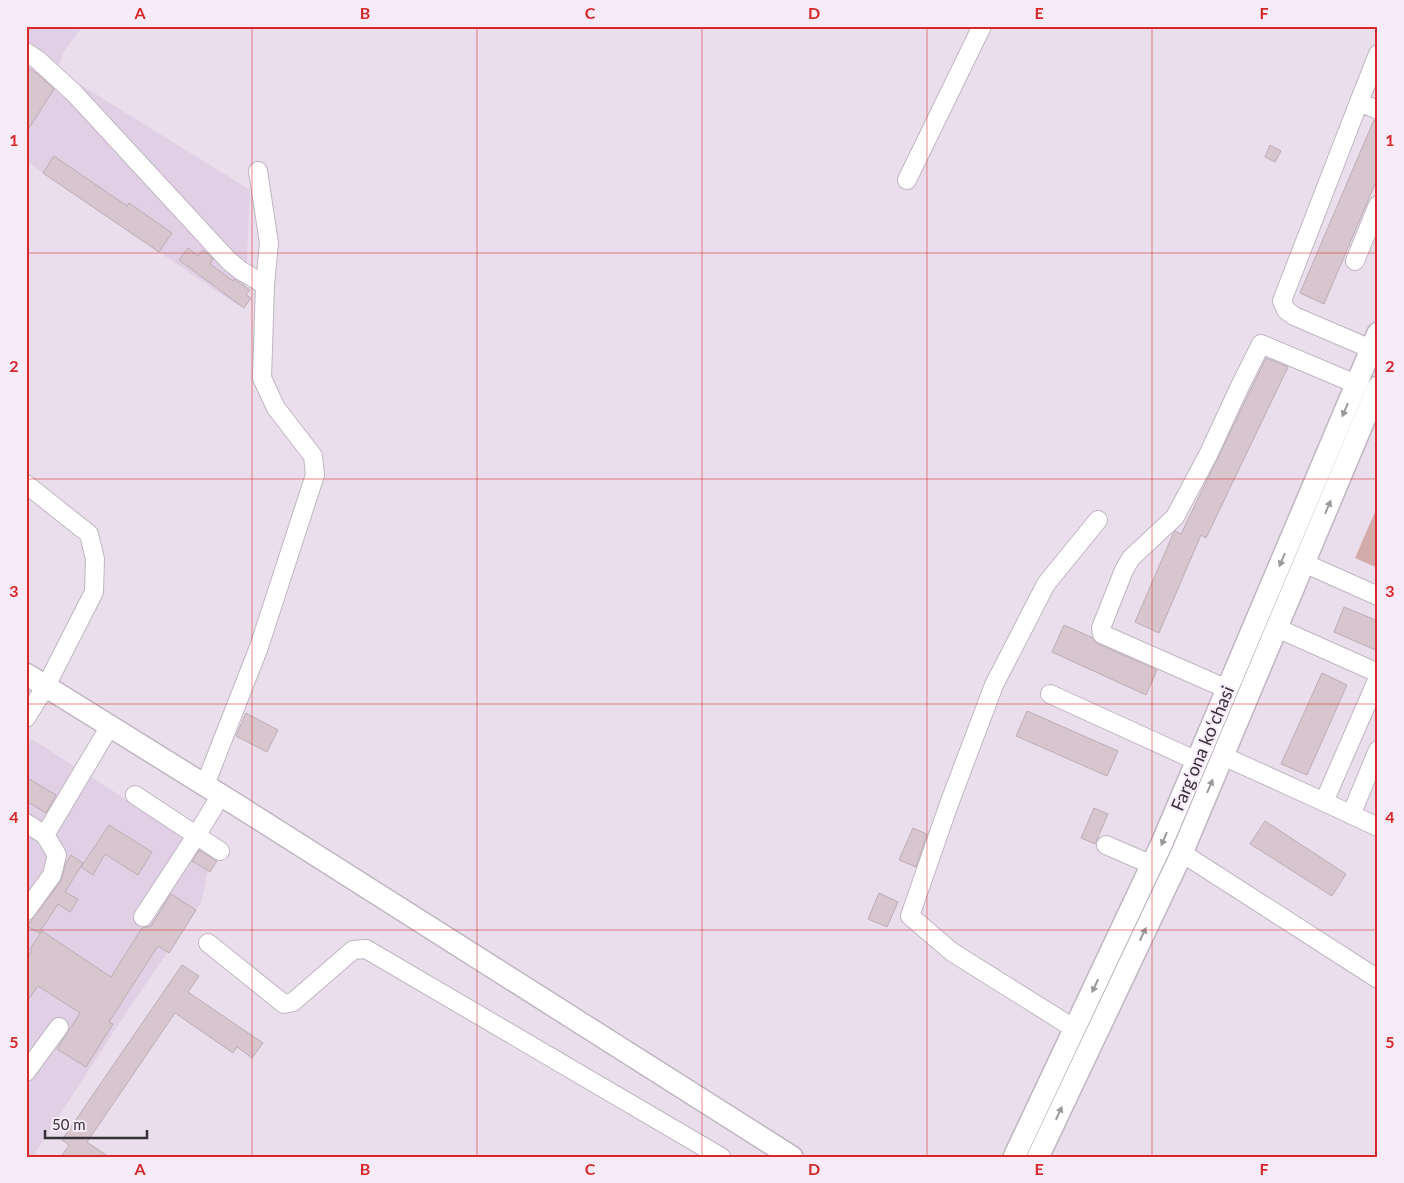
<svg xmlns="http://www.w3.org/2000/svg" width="1404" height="1183" font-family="Lato,sans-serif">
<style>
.built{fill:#e1d0e5}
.green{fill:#d3abaa}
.building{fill:#d8c6ce;stroke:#bdacb3}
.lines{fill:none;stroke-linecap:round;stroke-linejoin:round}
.minor-casing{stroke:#c1b5c3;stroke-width:20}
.major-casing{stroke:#c1b5c3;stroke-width:24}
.minor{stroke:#fff;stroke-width:18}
.major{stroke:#fff;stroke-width:21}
.oneway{fill:#9a989b}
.grid{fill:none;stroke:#d62828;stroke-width:1;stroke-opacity:0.55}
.labels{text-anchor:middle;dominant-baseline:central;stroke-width:4;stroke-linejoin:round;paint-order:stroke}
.street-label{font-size:18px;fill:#363137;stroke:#f7ebfa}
.neatline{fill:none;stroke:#d62828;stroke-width:2}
.grid-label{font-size:16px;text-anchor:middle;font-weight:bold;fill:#d62828}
</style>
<rect width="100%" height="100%" fill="#eadeec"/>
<path class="built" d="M 26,26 L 83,26 L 64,51 L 57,70 L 250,190 L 245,303 L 237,305 L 26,161 Z
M 32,739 L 211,854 L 201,903 L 118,1025 L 35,1153 L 38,1157 L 26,1157 L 26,747 Z"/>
<path class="green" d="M 1378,505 L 1378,568 L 1355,558 Z"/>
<path class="building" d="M 26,67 L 38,74 L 54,89 L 26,133 Z
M 1374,120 L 1378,120 L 1378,177 L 1324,304 L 1300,293 Z
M 1270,145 L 1281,151 L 1275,162 L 1265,157 Z
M 54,156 L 127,206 L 129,203 L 172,233 L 159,252 L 43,173 Z
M 188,248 L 198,256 L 203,250 L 213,259 L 210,264 L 233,281 L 234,279 L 250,290 L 246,295 L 251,298 L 244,308 L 179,260 Z
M 1266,358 L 1288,367 L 1206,538 L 1201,535 L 1159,633 L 1135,622 L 1173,534 L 1175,531 L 1181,534 Z
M 1344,607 L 1378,621 L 1378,651 L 1334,632 Z
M 1064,625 L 1093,638 L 1098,644 L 1157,670 L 1146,695 L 1052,652 Z
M 1322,673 L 1347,685 L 1307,775 L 1281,764 Z
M 1027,711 L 1118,751 L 1107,776 L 1016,736 Z
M 246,713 L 278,730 L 267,752 L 236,736 Z
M 26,777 L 56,795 L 46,813 L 26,801 Z
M 1094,808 L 1108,814 L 1095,844 L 1081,838 Z
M 1265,821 L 1346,874 L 1332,896 L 1250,844 Z
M 109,825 L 152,852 L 138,875 L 105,854 L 93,875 L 81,867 Z
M 913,828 L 927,834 L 916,867 L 899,860 Z
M 199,850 L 217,861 L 210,872 L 192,861 Z
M 71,855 L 83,863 L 65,892 L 78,899 L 70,912 L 58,904 L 39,933 L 27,926 L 61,881 L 66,863 Z
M 879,893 L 898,902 L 887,927 L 868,919 Z
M 171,894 L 196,910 L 169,953 L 158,946 L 109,1022 L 113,1024 L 86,1067 L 57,1049 L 80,1013 L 38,986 L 26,1003 L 26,960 L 32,951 L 30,949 L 42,931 L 111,977 L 142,928 L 151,926 Z
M 182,965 L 199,976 L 188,992 L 263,1043 L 252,1058 L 237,1047 L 233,1053 L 175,1013 L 87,1142 L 109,1157 L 61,1157 L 69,1145 L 62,1140 Z"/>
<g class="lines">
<defs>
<path id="minor" d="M 26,52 L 38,60 L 74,93 L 229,261 L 240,270 L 265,285
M 1378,54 L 1359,102 L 1378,110
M 1359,102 L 1282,301 L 1286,310 L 1294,316 L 1371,349
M 907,180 L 982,26
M 1355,261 L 1378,205
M 26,484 L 89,534 L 95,559 L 94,592 L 46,686 L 26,718
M 1304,563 L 1378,596
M 1277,628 L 1378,673
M 1227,689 L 1102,634 L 1101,628 L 1124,570 L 1131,558 L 1175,517 L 1208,455 L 1240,386 L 1261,344 L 1356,384
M 1050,694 L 1197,761
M 1223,756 L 1320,800 L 1327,795 L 1378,678
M 205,785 L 259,647 L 315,475 L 313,456 L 276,408 L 262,378 L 265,285 L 269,243 L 258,171
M 135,795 L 220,851
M 1320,800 L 1378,827
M 1351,815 L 1378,750
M 26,823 L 45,835 L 57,855 L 52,875 L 26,911
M 45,835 L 110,726
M 1106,845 L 1152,865
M 1182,853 L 1378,979
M 143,917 L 196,836 L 221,795
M 208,943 L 284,1004 L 293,1002 L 353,950 L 366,949 L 721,1157
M 1075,1029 L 952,952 L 910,916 L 949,804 L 994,685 L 1046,584 L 1098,520
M 26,1072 L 59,1027"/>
<path id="major" d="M 26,674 L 240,807 L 792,1157
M 1014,1157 L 1162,843 L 1378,333
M 1038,1157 L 1182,853 L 1378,387"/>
</defs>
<use href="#minor" class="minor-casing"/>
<use href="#major" class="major-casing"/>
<use href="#minor" class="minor"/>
<use href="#major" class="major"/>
</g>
<defs><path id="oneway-solid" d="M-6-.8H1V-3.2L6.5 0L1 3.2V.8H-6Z" transform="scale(1.25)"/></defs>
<g class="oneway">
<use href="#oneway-solid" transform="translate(1345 410) rotate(113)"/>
<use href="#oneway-solid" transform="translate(1328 507) rotate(-67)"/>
<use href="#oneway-solid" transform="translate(1282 560) rotate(113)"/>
<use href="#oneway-solid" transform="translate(1210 786) rotate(-67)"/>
<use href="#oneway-solid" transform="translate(1164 839) rotate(113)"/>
<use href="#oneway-solid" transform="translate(1143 934) rotate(-65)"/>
<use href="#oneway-solid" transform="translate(1095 986) rotate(115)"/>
<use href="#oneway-solid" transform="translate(1059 1113) rotate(-65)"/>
</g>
<path class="grid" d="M 252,26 L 252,1157M 477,26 L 477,1157M 702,26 L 702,1157M 927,26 L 927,1157M 1152,26 L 1152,1157M 26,253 L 1378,253M 26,479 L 1378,479M 26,704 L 1378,704M 26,930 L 1378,930"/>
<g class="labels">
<g class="street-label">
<text transform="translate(1202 748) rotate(-67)">Fargʻona koʻchasi</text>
</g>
</g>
<rect width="1404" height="1183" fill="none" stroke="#f7ebfa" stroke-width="55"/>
<path d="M45 1130v8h102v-8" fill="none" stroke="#363137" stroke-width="2.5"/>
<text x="52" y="1130" font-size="15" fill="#363137" stroke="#f7ebfa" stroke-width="4" paint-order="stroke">50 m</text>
<rect x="28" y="28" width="1348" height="1128" class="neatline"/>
<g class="grid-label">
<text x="140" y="19">A</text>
<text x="365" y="19">B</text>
<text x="590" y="19">C</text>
<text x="814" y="19">D</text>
<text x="1039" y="19">E</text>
<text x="1264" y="19">F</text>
<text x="14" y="146">1</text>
<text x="1390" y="146">1</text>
<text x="14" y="372">2</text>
<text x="1390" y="372">2</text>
<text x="14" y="597">3</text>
<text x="1390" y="597">3</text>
<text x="14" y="823">4</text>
<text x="1390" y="823">4</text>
<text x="14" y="1048">5</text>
<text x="1390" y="1048">5</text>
<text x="140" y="1175">A</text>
<text x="365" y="1175">B</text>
<text x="590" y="1175">C</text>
<text x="814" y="1175">D</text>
<text x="1039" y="1175">E</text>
<text x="1264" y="1175">F</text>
</g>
</svg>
